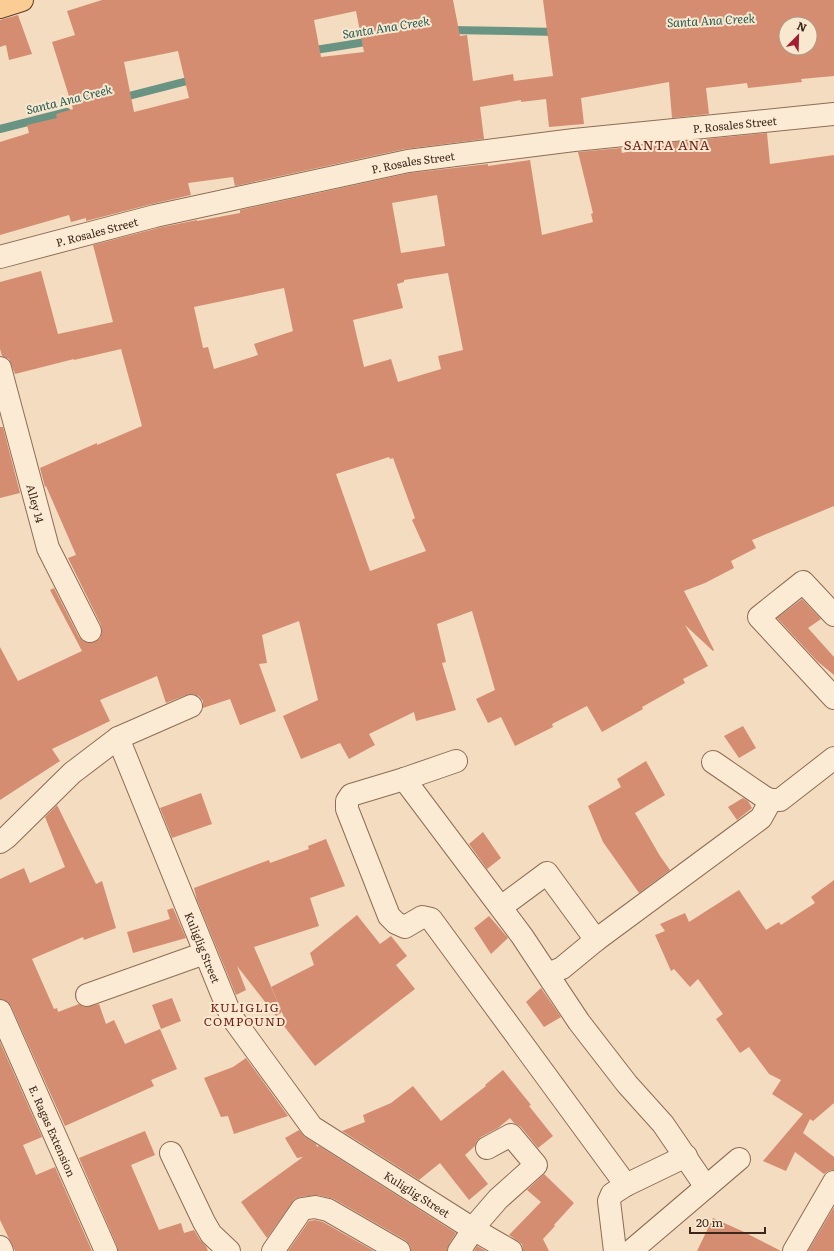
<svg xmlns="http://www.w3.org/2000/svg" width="834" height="1251" font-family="Literata,serif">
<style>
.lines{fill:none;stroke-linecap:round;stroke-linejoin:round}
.stream{stroke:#699383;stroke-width:8}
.building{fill:#d58d71;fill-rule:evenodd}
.minor-casing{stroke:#8e6c55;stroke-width:24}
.major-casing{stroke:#5b3a2a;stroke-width:24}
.minor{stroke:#fcebd4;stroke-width:22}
.major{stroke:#fbcc93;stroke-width:22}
.labels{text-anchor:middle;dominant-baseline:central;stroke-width:4;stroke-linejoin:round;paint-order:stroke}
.street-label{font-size:11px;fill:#3c271b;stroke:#f9e8d0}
.water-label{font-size:12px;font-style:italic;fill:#295d53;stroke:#f9e8d0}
.neighbourhood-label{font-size:12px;letter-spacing:1px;fill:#6d1c16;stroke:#f9e8d0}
.quarter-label{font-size:13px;letter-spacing:1px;fill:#6d1c16;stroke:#f9e8d0}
</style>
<rect width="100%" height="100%" fill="#f3dcbf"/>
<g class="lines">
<path class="stream" d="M 449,30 L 558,32
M 309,51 L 372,41
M 121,98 L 195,79
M 0,129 L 67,112"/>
</g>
<path class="building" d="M 102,0 L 453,0 L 460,36 L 467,35 L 473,81 L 513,74 L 514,81 L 553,76 L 543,0 L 834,0 L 834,76 L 801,79 L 802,82 L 748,88 L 747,83 L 706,88 L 709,114 L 672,118 L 669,82 L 581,98 L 584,124 L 549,127 L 546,99 L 521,102 L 521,100 L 480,107 L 484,139 L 405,149 L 235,186 L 233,177 L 188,183 L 191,195 L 152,204 L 86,221 L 86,218 L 71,222 L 69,215 L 0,235 L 0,142 L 29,133 L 27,125 L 57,118 L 56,114 L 73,109 L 52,42 L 75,35 L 67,11 ZM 356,11 L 364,52 L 321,57 L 314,20 ZM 786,24 L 810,24 L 810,48 L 786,48 ZM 178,51 L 189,98 L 134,112 L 124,62 Z
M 18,15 L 32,54 L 9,60 L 6,45 L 0,47 L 0,20 Z
M 767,133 L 770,164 L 834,155 L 834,506 L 752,540 L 756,548 L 731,561 L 734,568 L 705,583 L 684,591 L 714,650 L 713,651 L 685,625 L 708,666 L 683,679 L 685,683 L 642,707 L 643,709 L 602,732 L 587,706 L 552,724 L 553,727 L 515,746 L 501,717 L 488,723 L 476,699 L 495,690 L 472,611 L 437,624 L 446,662 L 442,663 L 456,710 L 416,721 L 414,712 L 369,734 L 375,745 L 349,759 L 340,743 L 301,759 L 283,716 L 318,700 L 299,621 L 262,635 L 267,663 L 259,664 L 276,711 L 240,725 L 230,699 L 203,708 L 203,701 L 199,696 L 192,694 L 186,695 L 166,703 L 157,676 L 100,700 L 110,721 L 52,749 L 60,761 L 0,800 L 0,647 L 18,681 L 82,651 L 50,590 L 54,588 L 79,637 L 83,641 L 89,643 L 95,642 L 100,638 L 102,632 L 101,625 L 68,558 L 76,555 L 46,486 L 45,487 L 40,468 L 97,443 L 97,445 L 142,426 L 121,349 L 74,360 L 74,359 L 15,374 L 9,359 L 2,356 L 0,349 L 0,282 L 41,271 L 58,334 L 113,322 L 93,245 L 158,228 L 197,220 L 197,221 L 240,213 L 240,210 L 410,173 L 488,164 L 488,166 L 530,160 L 542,235 L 593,222 L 591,214 L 593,213 L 578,152 L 621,148 L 622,153 L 666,143 ZM 437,195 L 445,246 L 401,253 L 392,203 ZM 448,273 L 463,350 L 438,356 L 441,369 L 398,382 L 391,359 L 364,367 L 353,320 L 403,308 L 397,284 L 404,282 L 404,280 ZM 284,288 L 293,331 L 254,344 L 258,355 L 214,369 L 208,347 L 203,348 L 194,307 ZM 389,457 L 390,459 L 393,458 L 415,518 L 412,520 L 426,551 L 370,571 L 336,474 Z
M 0,427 L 3,427 L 20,493 L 0,498 Z
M 802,599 L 821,619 L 808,628 L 834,657 L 834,675 L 817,661 L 777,618 Z
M 743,726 L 756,748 L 739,758 L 724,736 Z
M 646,761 L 665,795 L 635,813 L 660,856 L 670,870 L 639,893 L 603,842 L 588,806 L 621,787 L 617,779 Z
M 201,793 L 212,824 L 172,838 L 160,808 Z
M 743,798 L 748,801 L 752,808 L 737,820 L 728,807 Z
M 57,805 L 96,884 L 102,881 L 116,928 L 84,940 L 83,937 L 32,959 L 54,1009 L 57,1008 L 58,1012 L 79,1004 L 85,1007 L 99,1004 L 106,1024 L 114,1020 L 125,1044 L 160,1029 L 177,1069 L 151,1080 L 154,1086 L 65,1126 L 11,1006 L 7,1001 L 0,999 L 0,879 L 24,868 L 30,883 L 65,867 L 45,817 Z
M 483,832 L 501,858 L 487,869 L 469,844 Z
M 326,839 L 345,886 L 310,898 L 319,926 L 254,947 L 282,1012 L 276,1016 L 237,966 L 246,990 L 236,995 L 197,900 L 194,888 L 269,860 L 270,863 L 309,849 L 308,846 Z
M 834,880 L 834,1103 L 813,1121 L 810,1119 L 803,1133 L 834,1157 L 834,1170 L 828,1171 L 824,1174 L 795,1152 L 786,1171 L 763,1161 L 803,1114 L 772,1094 L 781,1080 L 769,1074 L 749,1047 L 740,1053 L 716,1019 L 723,1014 L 698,979 L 690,987 L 674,969 L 671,971 L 655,935 L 665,931 L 660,924 L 685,913 L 689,922 L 739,890 L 766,930 L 779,922 L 781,925 L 815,903 L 811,897 Z
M 173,908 L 186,938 L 133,953 L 127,932 L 170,919 L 167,910 Z
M 357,915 L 380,944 L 391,936 L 407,956 L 396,965 L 415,989 L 315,1066 L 280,1021 L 284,1017 L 271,987 L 314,965 L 310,953 Z
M 489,916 L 508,938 L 491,954 L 474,928 Z
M 541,988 L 561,1017 L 544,1027 L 526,1002 Z
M 172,998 L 181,1021 L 161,1029 L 152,1005 Z
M 0,1042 L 42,1137 L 23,1145 L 36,1175 L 55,1167 L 92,1251 L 15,1251 L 0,1220 Z
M 246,1058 L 288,1116 L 234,1134 L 228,1116 L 221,1117 L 204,1078 L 233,1067 Z
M 503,1070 L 531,1105 L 529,1106 L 553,1136 L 538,1148 L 521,1127 L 514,1123 L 510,1118 L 498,1128 L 481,1137 L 477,1141 L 475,1146 L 465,1155 L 488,1184 L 469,1200 L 440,1163 L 419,1180 L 342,1131 L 365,1122 L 363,1115 L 391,1103 L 413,1086 L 441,1121 L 486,1086 L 485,1085 Z
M 299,1130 L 305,1137 L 316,1144 L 317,1147 L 319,1146 L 456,1233 L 449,1244 L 447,1251 L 411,1251 L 410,1245 L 405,1240 L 334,1199 L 318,1195 L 300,1197 L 295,1199 L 267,1238 L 241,1202 L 303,1157 L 297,1158 L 285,1138 Z
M 145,1131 L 155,1155 L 131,1165 L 159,1230 L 181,1223 L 184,1233 L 194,1230 L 200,1240 L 206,1246 L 208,1251 L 118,1251 L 117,1246 L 79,1158 Z
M 544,1174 L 574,1203 L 554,1225 L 555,1226 L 543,1239 L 549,1251 L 523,1251 L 522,1244 L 509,1235 L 541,1202 L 527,1190 Z
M 834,1207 L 834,1251 L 808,1251 Z
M 713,1218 L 742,1231 L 781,1251 L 697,1251 Z
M 315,1220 L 323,1222 L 374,1251 L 288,1251 L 309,1221 Z
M 477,1246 L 486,1251 L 474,1251 Z"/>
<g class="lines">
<defs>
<g id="minor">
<path id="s1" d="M 0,257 L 155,216 L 408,161 L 574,140 L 834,114"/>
<path id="s2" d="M 0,368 L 48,548 L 90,631"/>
<path d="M 834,615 L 803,582 L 759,617 L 834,698"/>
<path id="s3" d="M 118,738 L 231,1016 L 312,1127 L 473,1229 L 511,1251"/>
<path d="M 456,761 L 404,779 L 351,795 L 347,801 L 347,809 L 389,916 L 396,923 L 405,927 L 422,917 L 431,919 L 626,1185"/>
<path d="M 713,762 L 764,797 L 771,800 L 780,800 L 834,758"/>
<path d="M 404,779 L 522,936 L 579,1022 L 627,1084 L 663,1124 L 706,1187"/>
<path d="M 0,842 L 7,837 L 72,773 L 118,738 L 191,706"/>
<path d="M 501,907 L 547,873 L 596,940"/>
<path d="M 548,974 L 562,968 L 596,940 L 761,818 L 771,800"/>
<path d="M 87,995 L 205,953"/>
<path id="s4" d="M 0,1011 L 106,1251"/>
<path d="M 171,1153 L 204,1222 L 211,1234 L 229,1251"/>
<path d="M 0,1247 L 2,1251"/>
<path d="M 273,1251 L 302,1209 L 315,1207 L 328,1210 L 399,1251"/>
<path d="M 459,1251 L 479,1221 L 498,1199 L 536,1165 L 511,1135 L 487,1148"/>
<path d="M 615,1251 L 609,1201 L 612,1194 L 626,1185 L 686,1156"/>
<path d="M 631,1251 L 739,1159"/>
<path d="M 794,1251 L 834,1182"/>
</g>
<path id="major" d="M 0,7 L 22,0"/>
</defs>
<use href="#minor" class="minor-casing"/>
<use href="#major" class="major-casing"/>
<use href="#minor" class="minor"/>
<use href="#major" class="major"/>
</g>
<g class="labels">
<g class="street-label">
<text stroke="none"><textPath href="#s1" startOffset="748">P. Rosales Street</textPath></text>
<text stroke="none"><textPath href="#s1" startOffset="424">P. Rosales Street</textPath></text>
<text stroke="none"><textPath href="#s1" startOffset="100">P. Rosales Street</textPath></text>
<text stroke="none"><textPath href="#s2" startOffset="140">Alley 14</textPath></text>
<text stroke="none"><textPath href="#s3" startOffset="226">Kuliglig Street</textPath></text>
<text stroke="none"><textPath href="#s4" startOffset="131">E. Ragas Extension</textPath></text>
<text stroke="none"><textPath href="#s3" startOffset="562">Kuliglig Street</textPath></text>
</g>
<g class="water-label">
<text transform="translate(711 20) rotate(-3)">Santa Ana Creek</text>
<text transform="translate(386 27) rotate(-9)">Santa Ana Creek</text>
<text transform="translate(69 99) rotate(-14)">Santa Ana Creek</text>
</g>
<g class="neighbourhood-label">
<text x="245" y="1007">KULIGLIG<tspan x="245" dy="14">COMPOUND</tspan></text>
</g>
<g class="quarter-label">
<text x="667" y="144">SANTA ANA</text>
</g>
</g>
<g transform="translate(798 36) rotate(23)"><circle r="19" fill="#f9e8d0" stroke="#ad9b88"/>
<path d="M0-3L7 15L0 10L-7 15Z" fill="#a41e32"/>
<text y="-6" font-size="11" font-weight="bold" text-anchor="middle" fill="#3c271b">N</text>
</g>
<path d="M690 1227v6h75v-6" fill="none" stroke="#3c271b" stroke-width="2"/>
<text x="696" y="1227" font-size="12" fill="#3c271b" stroke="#f9e8d0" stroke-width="3" paint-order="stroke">20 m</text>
</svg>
